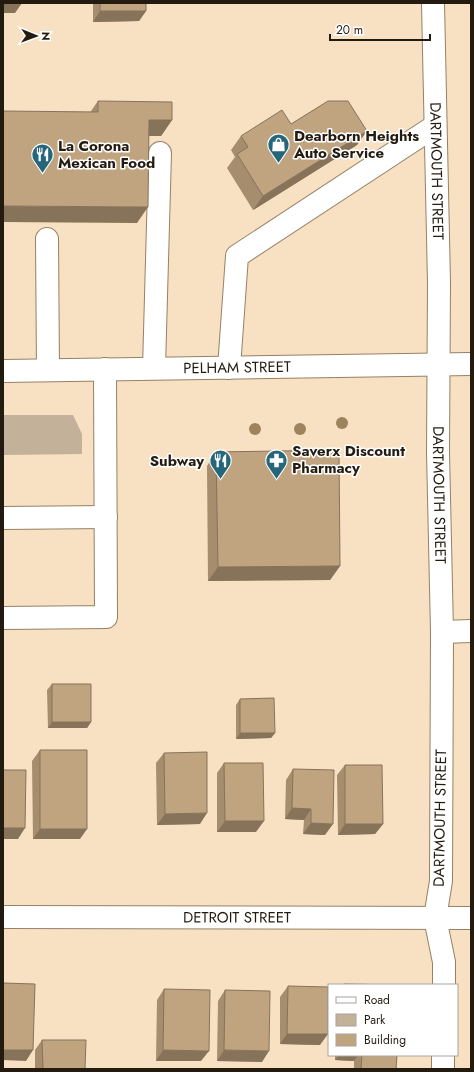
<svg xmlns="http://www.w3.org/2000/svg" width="474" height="1072" font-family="Jost,sans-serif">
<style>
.green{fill:#c3b19a}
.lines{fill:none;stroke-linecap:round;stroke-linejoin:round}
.minor-casing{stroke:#968165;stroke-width:24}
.minor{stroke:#fff;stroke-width:22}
.tree{fill:#9e845d}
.wall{fill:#a58d6e}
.shaded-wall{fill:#86735a}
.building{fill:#c0a480;stroke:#86735a}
.labels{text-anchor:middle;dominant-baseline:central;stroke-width:3;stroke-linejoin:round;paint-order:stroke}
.poi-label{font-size:15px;font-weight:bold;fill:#231b10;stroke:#fff;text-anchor:start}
.street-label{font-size:15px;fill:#231b10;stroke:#fff}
</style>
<rect width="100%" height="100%" fill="#f8e0c2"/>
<path class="green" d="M 3,415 L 73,415 L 82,434 L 82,454 L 3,455 Z"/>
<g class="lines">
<defs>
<g id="minor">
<path id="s1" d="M 433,3 L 439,283 L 438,452 L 442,632 L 441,881 L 435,918 L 444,962 L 444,985"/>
<path d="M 47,239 L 48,370"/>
<path d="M 154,368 L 160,153"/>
<path d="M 229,368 L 237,256 L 435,126"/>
<path id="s2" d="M 3,371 L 471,364"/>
<path d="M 3,518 L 106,517"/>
<path d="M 3,618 L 106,617 L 105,369"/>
<path d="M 442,632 L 471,631"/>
<path id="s3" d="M 3,917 L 471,918"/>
<path d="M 443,1069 L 443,1055"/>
</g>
</defs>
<use href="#minor" class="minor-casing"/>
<use href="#minor" class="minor"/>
</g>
<g class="tree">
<circle cx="342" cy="423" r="6"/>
<circle cx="255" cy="429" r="6"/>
<circle cx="300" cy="429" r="6"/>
</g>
<path class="wall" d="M 93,3 L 146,3 L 146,11 L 139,21 L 93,22 Z
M 98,101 L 172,120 L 161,136 L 149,136 L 137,223 L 91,111 Z
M 291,124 L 357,145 L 253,210 L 227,168 L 235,157 L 231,150 L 241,136 Z
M 216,452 L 340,566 L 330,580 L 208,581 L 207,466 Z
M 52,684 L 91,722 L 87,728 L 48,728 L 47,690 Z
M 240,699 L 275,733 L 271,738 L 236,739 L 236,705 Z
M 40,750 L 80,839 L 33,839 L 32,761 Z
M 164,753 L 200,824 L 157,825 L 156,763 Z
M 224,763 L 256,832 L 217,832 L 217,773 Z
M 345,765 L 383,824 L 375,834 L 338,835 L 337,775 Z
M 293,769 L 325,835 L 303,834 L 304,820 L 285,819 L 286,780 Z
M 288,986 L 320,1045 L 280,1044 L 280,997 Z
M 164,989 L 201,1061 L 156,1061 L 157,1000 Z
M 225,990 L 262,1062 L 217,1061 L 218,1001 Z
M 42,1040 L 85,1069 L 35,1069 L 35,1050 Z
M 335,1055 L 397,1055 L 396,1069 L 354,1069 L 354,1061 L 335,1060 Z"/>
<path class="shaded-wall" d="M 3,3 L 22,3 L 15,13 L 3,13 Z
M 100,11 L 146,11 L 139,21 L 93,22 Z
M 149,120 L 172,120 L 161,136 L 137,136 Z
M 367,131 L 357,145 L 253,210 L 263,196 Z
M 3,206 L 148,207 L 137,223 L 3,222 Z
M 340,566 L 330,580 L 208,581 L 218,567 Z
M 52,722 L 91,722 L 87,728 L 48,728 Z
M 240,733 L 275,733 L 271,738 L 236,739 Z
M 292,808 L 311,809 L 304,820 L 285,819 Z
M 207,813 L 200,824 L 157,825 L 165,814 Z
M 225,821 L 264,821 L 256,832 L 217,832 Z
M 311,823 L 333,824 L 325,835 L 303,834 Z
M 345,824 L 383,824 L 375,834 L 338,835 Z
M 3,828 L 25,828 L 18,839 L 3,839 Z
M 40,829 L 87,829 L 80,839 L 33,839 Z
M 287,1034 L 328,1034 L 320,1045 L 280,1044 Z
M 3,1050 L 33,1050 L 26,1061 L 3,1060 Z
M 163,1050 L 209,1051 L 201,1061 L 156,1061 Z
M 224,1050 L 269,1051 L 262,1062 L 217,1061 Z
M 339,1055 L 358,1055 L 354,1061 L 335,1060 Z"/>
<path class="building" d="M 100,3 L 146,3 L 146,11 L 100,11 Z
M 98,101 L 172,102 L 172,120 L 149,120 L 148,207 L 3,206 L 3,111 L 98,112 Z
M 328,101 L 348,101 L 367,131 L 263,196 L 237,154 L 248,147 L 241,136 L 282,110 L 291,124 Z
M 339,450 L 340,566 L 218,567 L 216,452 Z
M 52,684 L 91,684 L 91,722 L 52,722 Z
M 274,698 L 275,733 L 240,733 L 240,699 Z
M 40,750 L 87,750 L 87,829 L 40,829 Z
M 207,752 L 207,813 L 165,814 L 164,753 Z
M 224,763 L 263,763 L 264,821 L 225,821 Z
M 345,765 L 382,765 L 383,824 L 345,824 Z
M 293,769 L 334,770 L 333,824 L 311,823 L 311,809 L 292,808 Z
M 3,770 L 26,770 L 25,828 L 3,828 Z
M 3,983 L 35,984 L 33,1050 L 3,1050 Z
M 344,984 L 398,985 L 344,985 Z
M 288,986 L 328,987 L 328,1034 L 287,1034 Z
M 164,989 L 210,990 L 209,1051 L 163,1050 Z
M 225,990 L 270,991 L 269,1051 L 224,1050 Z
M 42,1040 L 86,1040 L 85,1069 L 43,1069 Z
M 362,1055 L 397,1055 L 396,1069 L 361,1069 Z"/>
<defs>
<symbol id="shop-pin" viewBox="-11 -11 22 30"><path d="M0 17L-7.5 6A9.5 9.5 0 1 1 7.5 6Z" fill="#26667b" stroke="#fff"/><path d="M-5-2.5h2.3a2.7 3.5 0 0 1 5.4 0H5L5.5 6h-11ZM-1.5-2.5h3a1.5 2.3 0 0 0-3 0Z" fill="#fff"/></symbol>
<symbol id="restaurant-pin" viewBox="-11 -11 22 30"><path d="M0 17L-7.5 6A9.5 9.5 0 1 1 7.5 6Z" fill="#26667b" stroke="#fff"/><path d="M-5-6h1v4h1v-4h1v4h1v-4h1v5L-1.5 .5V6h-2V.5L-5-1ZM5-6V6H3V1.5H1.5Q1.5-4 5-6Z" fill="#fff"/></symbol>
<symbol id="pharmacy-pin" viewBox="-11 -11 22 30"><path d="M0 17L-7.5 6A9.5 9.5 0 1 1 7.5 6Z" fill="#26667b" stroke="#fff"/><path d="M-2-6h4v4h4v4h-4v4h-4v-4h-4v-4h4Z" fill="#fff"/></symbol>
</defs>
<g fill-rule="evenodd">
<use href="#shop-pin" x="266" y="132" width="25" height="34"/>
<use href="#restaurant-pin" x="30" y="142" width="25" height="34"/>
<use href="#pharmacy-pin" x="264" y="448" width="25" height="34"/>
<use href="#restaurant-pin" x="208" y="448" width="25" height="34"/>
</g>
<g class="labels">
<g class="poi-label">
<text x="294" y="136">Dearborn Heights<tspan x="294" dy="17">Auto Service</tspan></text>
<text x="58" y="146">La Corona<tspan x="58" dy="17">Mexican Food</tspan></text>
<text x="292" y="451">Saverx Discount<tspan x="292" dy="17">Pharmacy</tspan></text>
<text x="204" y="461" text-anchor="end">Subway</text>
</g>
<g class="street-label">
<text stroke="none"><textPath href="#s1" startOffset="168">DARTMOUTH STREET</textPath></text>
<text stroke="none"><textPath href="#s2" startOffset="234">PELHAM STREET</textPath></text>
<text stroke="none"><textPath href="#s1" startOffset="492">DARTMOUTH STREET</textPath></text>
<text transform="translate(440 818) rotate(-89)">DARTMOUTH STREET</text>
<text stroke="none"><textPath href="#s3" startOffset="234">DETROIT STREET</textPath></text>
</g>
</g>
<rect width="474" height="1072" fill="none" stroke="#231b10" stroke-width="8"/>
<rect x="328" y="984" width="130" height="72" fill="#ffffff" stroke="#a7a49f"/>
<rect x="336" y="997" width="20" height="6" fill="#ffffff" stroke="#a7a49f"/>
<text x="364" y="1004" font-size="12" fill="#231b10">Road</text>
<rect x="336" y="1014" width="20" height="12" fill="#c3b19a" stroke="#a7a49f"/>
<text x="364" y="1024" font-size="12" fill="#231b10">Park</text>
<rect x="336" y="1034" width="20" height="12" fill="#c0a480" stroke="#a7a49f"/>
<text x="364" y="1044" font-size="12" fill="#231b10">Building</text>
<g transform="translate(36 36) rotate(91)" stroke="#ffffff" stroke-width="3" paint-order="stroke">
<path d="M0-3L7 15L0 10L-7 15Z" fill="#231b10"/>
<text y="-6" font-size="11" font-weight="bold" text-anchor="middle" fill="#231b10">N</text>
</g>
<path d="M330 34v6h100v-6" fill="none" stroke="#231b10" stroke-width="2"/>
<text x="336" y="34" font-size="12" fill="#231b10" stroke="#ffffff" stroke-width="3" paint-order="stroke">20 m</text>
</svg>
